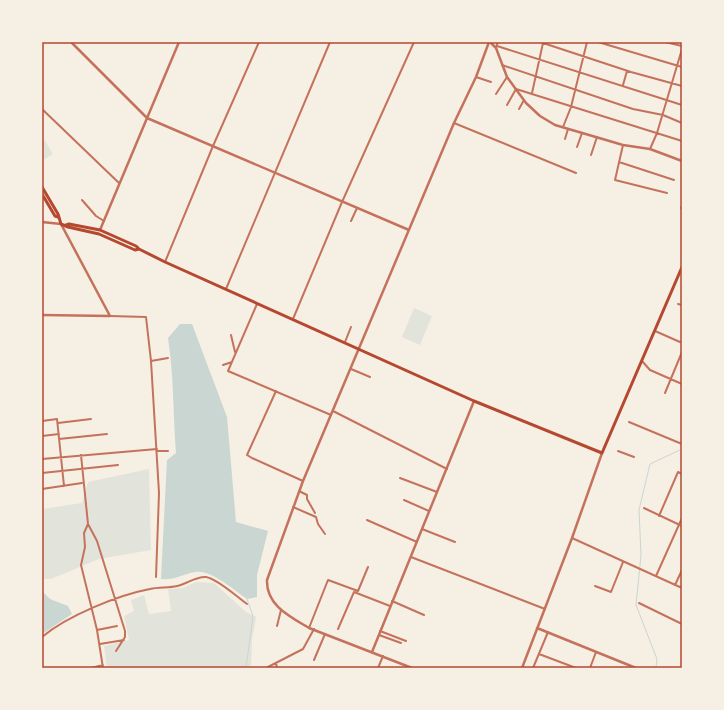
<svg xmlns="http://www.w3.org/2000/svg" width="724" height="710" font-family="'PT Sans',sans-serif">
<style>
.green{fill:#e2e4dc}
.water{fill:#c9d6d2}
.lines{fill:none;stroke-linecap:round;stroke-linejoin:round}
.stream{stroke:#c9d6d2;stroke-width:1}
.minor{stroke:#c5725c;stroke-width:2}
.tertiary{stroke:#c5725c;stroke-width:2.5}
.secondary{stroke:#b5482f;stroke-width:3}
.neatline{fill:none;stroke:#b5482f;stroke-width:1.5}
</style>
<rect width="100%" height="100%" fill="#f6efe4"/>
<path class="green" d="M 42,136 L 53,154 L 42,161 Z
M 414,308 L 432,316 L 420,345 L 402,337 Z
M 149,469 L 151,550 L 99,559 L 51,579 L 42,579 L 42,509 L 82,503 L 88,482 Z
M 196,582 L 214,583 L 246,612 L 256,617 L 252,640 L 251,668 L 107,668 L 104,646 L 129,640 L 124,616 L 134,611 L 131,600 L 144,595 L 149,614 L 171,611 L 168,589 L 183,588 Z"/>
<path class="water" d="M 180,324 L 192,324 L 227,417 L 236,522 L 268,531 L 257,575 L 257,597 L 247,599 C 234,590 211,569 195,572 C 183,574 173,581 161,579 L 167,460 L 176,453 C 173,415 174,376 168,338 Z
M 42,591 L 50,599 L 68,606 L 72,614 L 42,634 Z"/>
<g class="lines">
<path class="stream" d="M 246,668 L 253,616 L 247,599
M 656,668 L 657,659 L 636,605 L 641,555 L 639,510 L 650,464 L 682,449"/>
<path class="minor" d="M 540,42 L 631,72 L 682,86
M 598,42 L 682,67
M 665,42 L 682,46
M 497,46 L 682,105
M 496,47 L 498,42
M 502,65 L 633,109 L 663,115 L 682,123
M 476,77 L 491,82
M 623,85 L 627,71
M 532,93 L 543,43
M 496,94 L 507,77
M 507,105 L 516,89 L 682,141
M 42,109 L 119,183
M 519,109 L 524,100
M 454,123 L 576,173
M 563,127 L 571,107 L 587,42
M 565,139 L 568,129
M 623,145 L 615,180 L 667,193
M 577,147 L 582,133
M 650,149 L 657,133 L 682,49
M 591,155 L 597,137
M 619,162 L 674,180
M 82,200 L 96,216 L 104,221
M 681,208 L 682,206
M 351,221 L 357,208
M 165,262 L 213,146 L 259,42
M 226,289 L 330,42
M 257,304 L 228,371 L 331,415
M 678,304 L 682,305
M 110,316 L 146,317 L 151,361 L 159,493 L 156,577
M 293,319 L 342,202 L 414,42
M 655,331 L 680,342
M 231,335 L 235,352
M 345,342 L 351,327
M 151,361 L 168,358
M 642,361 L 650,370 L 682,384
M 223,365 L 232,362
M 351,369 L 370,377
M 276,391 L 247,455 L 252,458 L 303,481
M 665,393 L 682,352
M 682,404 L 682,403
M 333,411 L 447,469
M 42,421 L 57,419 L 64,486
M 629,422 L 682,444
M 58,423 L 91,419
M 42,436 L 59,434
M 59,439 L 107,434
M 157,451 L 168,451
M 618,451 L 634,457
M 81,455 L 88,524 L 84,533 L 85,547 L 81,565 L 97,630 L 103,668
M 42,459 L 157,449
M 42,473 L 118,465
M 400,478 L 437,492
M 42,489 L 82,483
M 299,491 L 307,495 L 307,499 L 315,513
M 404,500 L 429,511
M 293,507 L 316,517 L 318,524 L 325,534
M 644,508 L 682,526
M 659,516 L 678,472 L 682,474
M 367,520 L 417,542
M 88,524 L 97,541 L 125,631 L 125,637 L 116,651
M 422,529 L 455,542
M 572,538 L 682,588
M 411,557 L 545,609
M 656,576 L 682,518
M 675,585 L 682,570
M 595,586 L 611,592 L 623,562
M 392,601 L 424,615
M 639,603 L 682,624
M 277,626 L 281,610
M 309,628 L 328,580 L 358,591 L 368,567
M 338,629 L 354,592 L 390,606
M 97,630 L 117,626
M 380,631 L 406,641
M 379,635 L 401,643
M 42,637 C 67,616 118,595 150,589 C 159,587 169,588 177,586 C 187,584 196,576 206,577 C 218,579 237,597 247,604
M 100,644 L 124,640
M 539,654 L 576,668
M 314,660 L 325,634
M 276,663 L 277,668
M 91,668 L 103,665
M 266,668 L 303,649 L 314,629
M 378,668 L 383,656
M 533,668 L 548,632
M 590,668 L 596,652"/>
<path class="tertiary" d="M 71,42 L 147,118 L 409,230
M 490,42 L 496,48 L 507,77 L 526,103 L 540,116 L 555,125 L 623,145 L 650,149 L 682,161
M 42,222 L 61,224 L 110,316 L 42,315
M 100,230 L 179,42
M 537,628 L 636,668
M 372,652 L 474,401
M 412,668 L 309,628 C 289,616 266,605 267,580 L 303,481 L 454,123 L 476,77 L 489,42
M 522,668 L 572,538 L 602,453"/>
<path class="secondary" d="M 42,187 L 58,214 L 61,224 L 68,227 L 99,234 L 135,250 L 139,249
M 42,194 L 55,216 L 58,217
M 66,225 L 69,224 L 100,230 L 136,246 L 139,249 L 165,262 L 474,401 L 602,453 L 682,267"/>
</g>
<rect width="724" height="710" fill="none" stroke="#f6efe4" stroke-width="86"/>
<rect x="43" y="43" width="638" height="624" class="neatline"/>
</svg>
